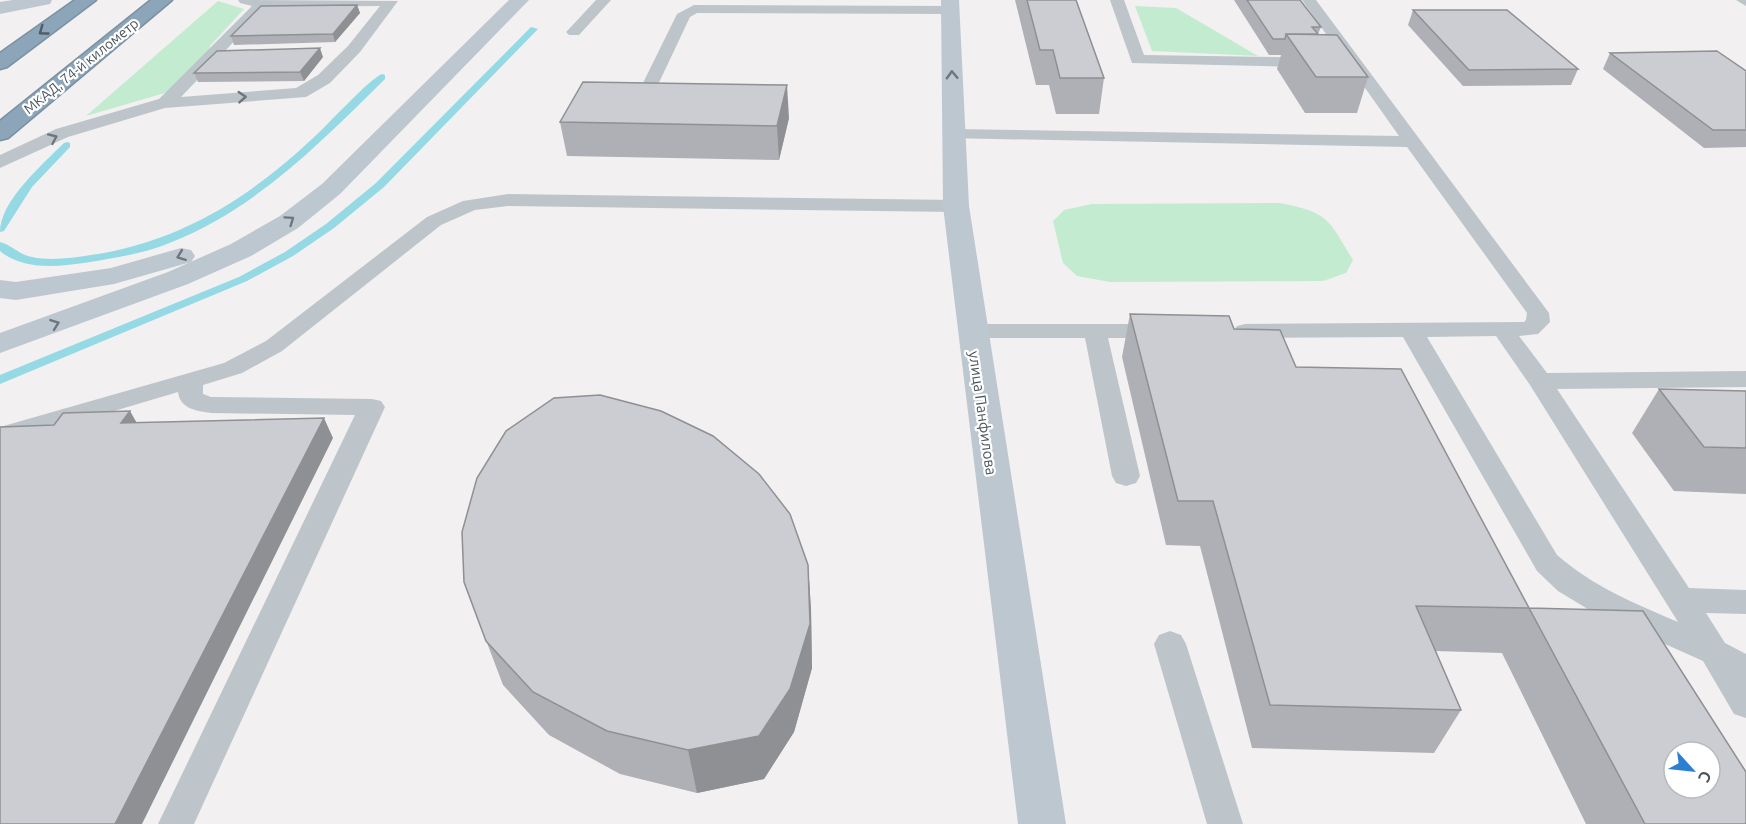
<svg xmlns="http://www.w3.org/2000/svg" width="1746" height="824" font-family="Ubuntu,sans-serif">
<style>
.green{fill:#c3ebd0}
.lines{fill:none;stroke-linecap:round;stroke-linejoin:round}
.stream{fill:#94d9e4;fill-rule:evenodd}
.highway-casing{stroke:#7891a5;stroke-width:3}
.lane{fill:#bdc5cb;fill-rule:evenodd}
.secondary{fill:#bdc7cf;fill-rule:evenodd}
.highway{fill:#8da5b9;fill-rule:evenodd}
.wall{fill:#afb0b5}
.shaded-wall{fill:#8e9093}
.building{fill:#cbcdd2;stroke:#8e9093;stroke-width:1.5;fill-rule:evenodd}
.oneway{stroke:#515c64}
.oneway2{stroke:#6c767e}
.oneway3{stroke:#6c767d}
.labels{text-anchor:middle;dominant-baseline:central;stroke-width:4.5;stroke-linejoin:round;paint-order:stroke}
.far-street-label{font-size:14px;fill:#4a545b;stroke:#fff}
.street-label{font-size:15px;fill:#4a545b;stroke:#fff}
</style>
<rect width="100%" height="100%" fill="#f2f0f0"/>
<path class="green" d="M 218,1 L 244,9 L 210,46 L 209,54 L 168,92 L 86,116 Z
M 1135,6 L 1176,8 L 1258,56 L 1152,51 Z
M 1280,203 C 1330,213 1328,219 1353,260 L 1346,273 L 1323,281 L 1110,282 L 1077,276 L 1063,263 L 1053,221 L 1064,210 L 1092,204 Z"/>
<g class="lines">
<path class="stream" d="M 531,27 L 538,29 L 384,187 L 334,228 L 293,256 L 247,281 L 0,384 L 0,375 L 239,277 L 285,252 L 326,224 L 376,183 Z
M 382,74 L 385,75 L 385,79 C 321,142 257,208 172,242 C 144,254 114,258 84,263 C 56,267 23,270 0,251 L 0,242 C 12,245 19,255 32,257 C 51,261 72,258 91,255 C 179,242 248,199 312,139 C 327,126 368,80 382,74 Z
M 67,142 L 70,143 L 70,147 L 32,187 L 4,231 L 0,232 C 0,201 42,165 64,143 Z"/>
<defs>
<path id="highway" d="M 75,0 L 96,0 L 7,67 L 0,69 L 0,53 Z
M 151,0 L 172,0 L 8,138 L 0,140 L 0,121 Z"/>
</defs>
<use href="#highway" class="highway-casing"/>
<path class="lane" d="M 238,0 L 398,1 L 360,52 L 330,83 L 306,97 L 165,108 L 68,137 L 0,168 L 0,155 L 56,129 L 159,99 L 252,6 L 240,3 ZM 380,6 L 348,46 L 318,75 L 296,88 L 181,97 L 267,7 Z
M 596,0 L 611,0 L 579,35 L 569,35 L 566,32 L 569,29 Z
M 1110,0 L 1124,0 L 1144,55 L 1343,58 L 1302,0 L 1316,0 L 1549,313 L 1550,322 L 1538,334 L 1519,336 L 1547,373 L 1746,371 L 1746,387 L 1557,389 L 1689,588 L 1746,590 L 1746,614 L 1706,613 L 1725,643 L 1746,654 L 1746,718 L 1734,714 L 1703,661 L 1591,611 L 1558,591 L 1537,571 L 1403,337 L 1245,338 L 1237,336 L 1233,331 L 1237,326 L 1245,324 L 1524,322 L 1526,320 L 1527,313 L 1407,147 L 947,138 L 944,134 L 947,130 L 953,129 L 1399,136 L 1351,68 L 1132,63 ZM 1496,336 L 1530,385 L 1678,622 C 1634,603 1594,587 1557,555 L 1427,337 Z
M 1736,0 L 1746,0 L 1746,6 Z
M 694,5 L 950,6 L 957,10 L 950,14 L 697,13 L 690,17 L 655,91 L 653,95 L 641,95 L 639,91 L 677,14 Z
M 508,194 L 956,200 L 963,202 L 966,206 L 963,210 L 956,212 L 508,206 L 475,210 L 441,225 L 282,351 L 242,373 L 203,385 L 203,394 L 211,397 L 372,399 L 381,401 L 385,407 L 194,824 L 158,824 L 355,415 L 211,413 C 197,411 180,409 178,392 L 0,445 L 0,427 L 224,363 L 266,341 L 427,217 L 463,201 Z
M 971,324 L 1160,324 L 1168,326 L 1172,331 L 1168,336 L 1160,338 L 1108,338 L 1140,476 L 1136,483 L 1126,486 L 1116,483 L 1112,476 L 1085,338 L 971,338 L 963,336 L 959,331 L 963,326 Z
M 1170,631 L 1181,635 L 1186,644 L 1243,824 L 1207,824 L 1154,644 L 1159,635 Z"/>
<path class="secondary" d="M 13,0 L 52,0 L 50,4 L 0,14 L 0,2 Z
M 509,0 L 529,0 L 340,194 L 298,228 L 251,256 L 188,284 L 0,353 L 0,333 L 168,272 L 231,244 L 280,216 L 322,184 Z
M 941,0 L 959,0 L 969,206 L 1066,824 L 1018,824 L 943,206 Z
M 181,248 L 191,250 L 195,256 L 191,262 L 114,284 L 16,300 L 0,298 L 0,280 L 16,282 L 111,268 Z"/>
<use href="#highway" class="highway"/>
</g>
<path class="wall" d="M 1015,0 L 1076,0 L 1104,78 L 1099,114 L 1056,114 L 1049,85 L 1036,85 Z
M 1234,0 L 1300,0 L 1321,27 L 1318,34 L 1368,77 L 1357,113 L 1305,113 L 1277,69 L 1281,55 L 1269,55 Z
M 357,5 L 360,13 L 335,42 L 234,45 L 231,36 Z
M 1413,10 L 1578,69 L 1571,85 L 1463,86 L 1408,25 Z
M 1610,53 L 1746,71 L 1746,147 L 1704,148 L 1603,69 Z
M 323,57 L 304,81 L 198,82 L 194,73 Z
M 789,118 L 779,160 L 567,156 L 560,122 Z
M 1130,314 L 1234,329 L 1296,367 L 1529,608 L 1746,824 L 1586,824 L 1502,653 L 1435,651 L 1461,710 L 1434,753 L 1252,748 L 1200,546 L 1166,545 L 1122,357 Z
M 1659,389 L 1746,391 L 1746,494 L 1674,491 L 1632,433 Z
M 808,565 L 811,609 L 812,668 L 794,732 L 764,779 L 697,793 L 620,774 L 549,735 L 503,685 L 464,582 Z"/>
<path class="shaded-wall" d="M 357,5 L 360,13 L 335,42 L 333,34 Z
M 320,48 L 323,57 L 304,81 L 300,72 Z
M 787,85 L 789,118 L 779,160 L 777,126 Z
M 130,411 L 142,432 L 121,423 Z
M 324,418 L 333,438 L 142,824 L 115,824 Z
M 808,565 L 811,609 L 812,668 L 794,732 L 764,779 L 697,793 L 688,750 Z"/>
<path class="building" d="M 1027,0 L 1076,0 L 1104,78 L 1060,78 L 1053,50 L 1040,50 Z
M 1247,0 L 1300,0 L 1321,27 L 1312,27 L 1318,34 L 1286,34 L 1285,39 L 1273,39 Z
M 357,5 L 333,34 L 231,36 L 261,6 Z
M 1413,10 L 1507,10 L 1578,69 L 1469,70 Z
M 1286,34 L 1337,35 L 1368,77 L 1316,77 Z
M 320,48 L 300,72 L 194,73 L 217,51 Z
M 1717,51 L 1746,71 L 1746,130 L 1713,130 L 1610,53 Z
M 583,82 L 787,85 L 777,126 L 560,122 Z
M 1130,314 L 1229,316 L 1234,329 L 1280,330 L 1296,367 L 1401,369 L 1529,608 L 1416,606 L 1461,710 L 1270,705 L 1213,501 L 1178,501 Z
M 1659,389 L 1746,391 L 1746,448 L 1704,447 Z
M 600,395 L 661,411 L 713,436 L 759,474 L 790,514 L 808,565 L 810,624 L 790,689 L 759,736 L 688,750 L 607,731 L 533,692 L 486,641 L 464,582 L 462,532 L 477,478 L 506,431 L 554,398 Z
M 130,411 L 121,423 L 324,418 L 115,824 L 0,824 L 0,427 L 54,425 L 63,413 Z
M 1529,608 L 1643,611 L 1746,772 L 1746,824 L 1645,824 ZM 1674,752 L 1710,752 L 1710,788 L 1674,788 Z"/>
<defs><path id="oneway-chevron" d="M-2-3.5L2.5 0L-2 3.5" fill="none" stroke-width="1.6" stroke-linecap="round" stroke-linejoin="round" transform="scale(1.5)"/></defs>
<use class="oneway" href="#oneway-chevron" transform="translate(43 31) rotate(144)"/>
<g class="oneway2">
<use href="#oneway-chevron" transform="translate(952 75) rotate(-92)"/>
<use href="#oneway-chevron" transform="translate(290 220) rotate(-35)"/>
<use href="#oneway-chevron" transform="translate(181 256) rotate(159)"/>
<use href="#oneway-chevron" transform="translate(55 324) rotate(-20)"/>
</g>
<g class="oneway3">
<use href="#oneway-chevron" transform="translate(242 97) rotate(-4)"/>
<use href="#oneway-chevron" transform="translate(53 138) rotate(-24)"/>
</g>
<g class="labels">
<g class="far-street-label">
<text transform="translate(81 66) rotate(-39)">МКАД, 74-й километр</text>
</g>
<g class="street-label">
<text transform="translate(983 413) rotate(82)">улица Панфилова</text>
</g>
</g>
<g transform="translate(1692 770) rotate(117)"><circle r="28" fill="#ffffff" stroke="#b7bbbd" stroke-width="1.5"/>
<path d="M0-4.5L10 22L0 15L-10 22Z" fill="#2b7fd1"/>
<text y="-9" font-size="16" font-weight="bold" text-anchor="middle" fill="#4a545b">С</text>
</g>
</svg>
